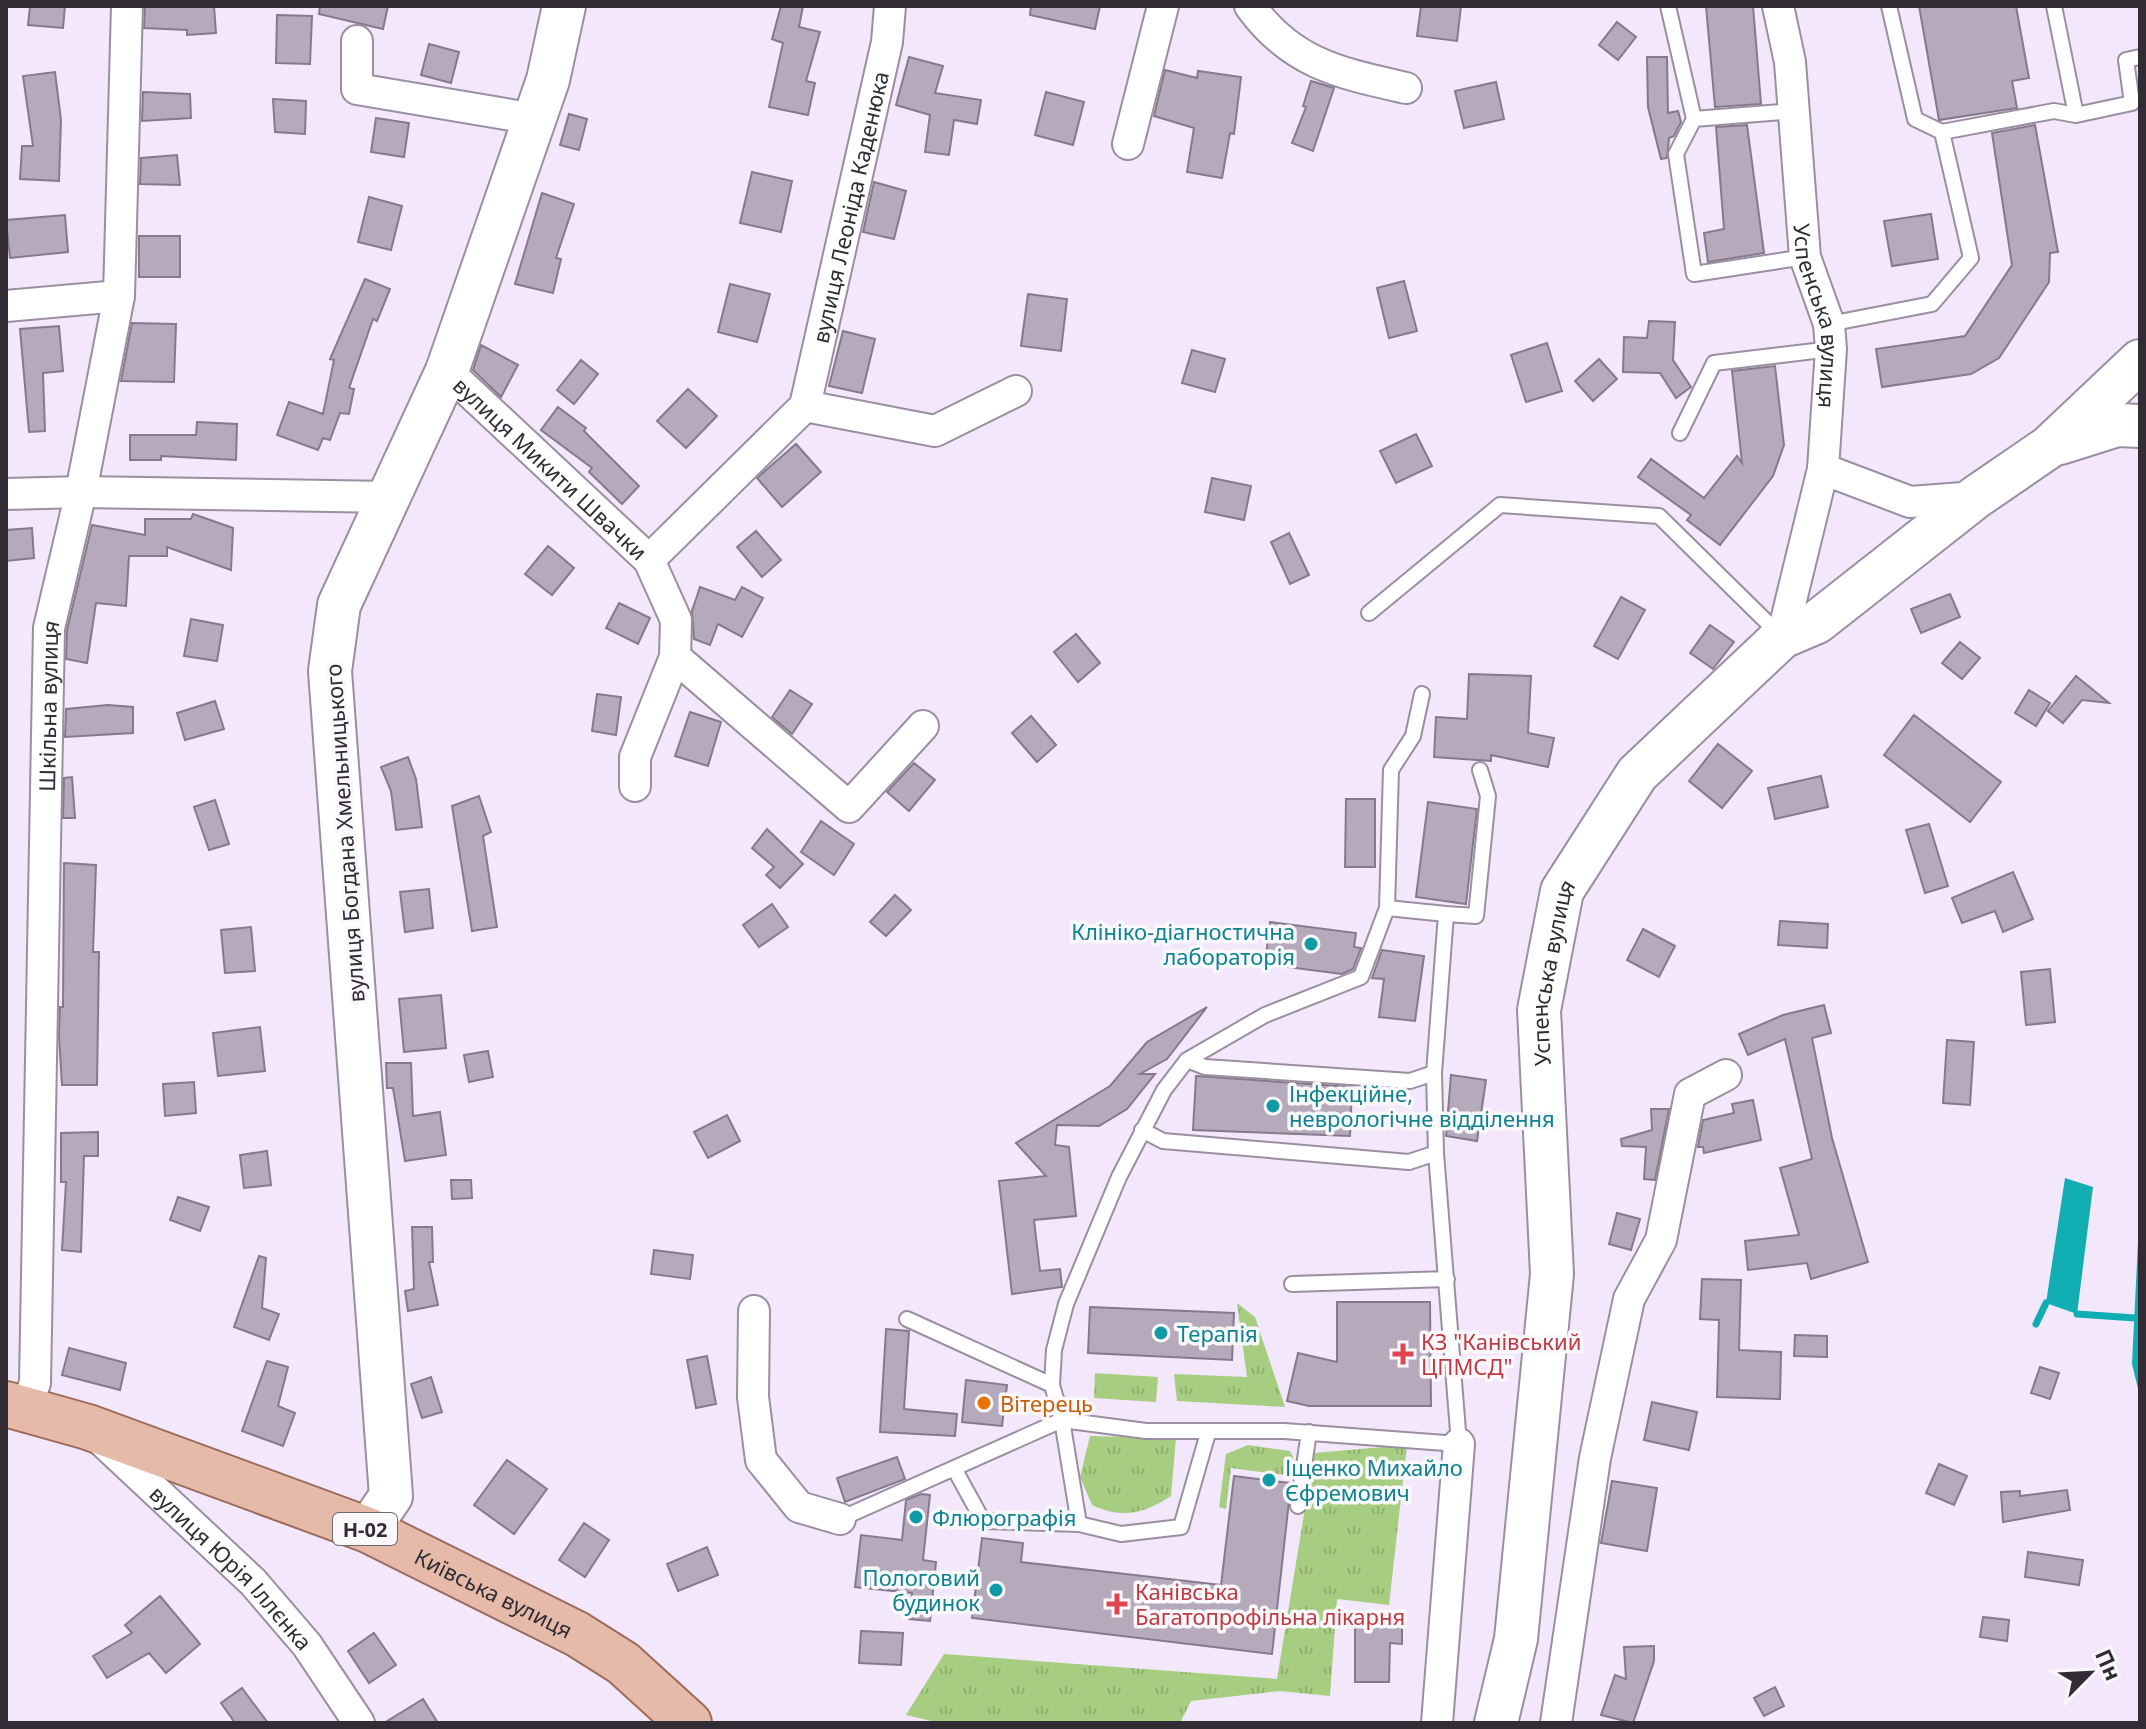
<svg xmlns="http://www.w3.org/2000/svg" width="2146" height="1729" font-family="'Noto Sans',sans-serif">
<style>
.grass{fill:url(#grass-tufts)}
.water{fill:#10adb2}
.lines{fill:none;stroke-linecap:round;stroke-linejoin:round}
.stream{stroke:#10adb2;stroke-width:7}
.building{fill:#b5a9bc;stroke:#857a8c;stroke-width:2}
.lane-casing{stroke:#9a8fa1;stroke-width:18}
.street-casing{stroke:#9a8fa1;stroke-width:34}
.secondary-casing{stroke:#9a8fa1;stroke-width:46}
.primary-casing{stroke:#9c6b5a;stroke-width:48}
.lane{stroke:#fff;stroke-width:14}
.street{stroke:#fff;stroke-width:30}
.secondary{stroke:#fff;stroke-width:42}
.primary{stroke:#e6baa8;stroke-width:44}
.culture-dot{fill:#0f9aa8;stroke:#fbf8fc;stroke-width:3}
.health-dot{fill:#e0444e;stroke:#fbf8fc;stroke-width:3}
.food-dot{fill:#e8710a;stroke:#fbf8fc;stroke-width:3}
.labels{text-anchor:middle;dominant-baseline:central;stroke-width:7;stroke-linejoin:round;paint-order:stroke}
.shield{fill:#fbf8fc;stroke:#6e6a71;stroke-width:2}
.shield-label{font-size:20px;font-weight:bold;fill:#322d35}
.street-label{font-size:22px;fill:#322d35;stroke:#fbf8fc}
.culture-label{font-size:22px;fill:#0d838f;stroke:#fbf8fc;text-anchor:start}
.health-label{font-size:22px;fill:#be3a42;stroke:#fbf8fc;text-anchor:start}
.food-label{font-size:22px;fill:#c56008;stroke:#fbf8fc;text-anchor:start}
</style>
<defs>
<pattern id="grass-tufts" width="24" height="20" patternUnits="userSpaceOnUse" patternTransform="scale(2)"><rect width="24" height="20" fill="#a7cd81"/><path d="M3 7l-1-3M5 7V3M7 7l1-3M15 17l-1-3M17 17v-4M19 17l1-3" fill="none" stroke="#90b070"/></pattern>
</defs>
<rect width="100%" height="100%" fill="#f3e7fb"/>
<path class="grass" d="M 1237,1303 L 1255,1317 L 1285,1407 L 1177,1401 L 1174,1374 L 1247,1377 Z
M 1095,1373 L 1158,1377 L 1156,1402 L 1094,1398 Z
M 1090,1436 L 1176,1438 L 1171,1496 C 1144,1514 1121,1519 1092,1505 L 1080,1477 Z
M 1248,1445 L 1290,1451 L 1293,1457 L 1292,1476 L 1231,1468 L 1226,1509 L 1219,1507 L 1226,1454 Z
M 1407,1445 L 1389,1605 L 1337,1599 L 1330,1696 L 1280,1691 L 1191,1701 L 1180,1723 L 940,1723 L 906,1715 L 944,1654 L 1277,1679 L 1314,1453 Z"/>
<path class="water" d="M 2065,1178 L 2093,1187 L 2077,1314 L 2046,1303 Z
M 2140,1201 L 2140,1397 L 2132,1364 Z"/>
<g class="lines">
<path class="stream" d="M 2077,1314 L 2135,1318
M 2036,1324 L 2046,1303"/>
</g>
<path class="building" d="M 30,6 L 65,6 L 63,28 L 28,25 Z
M 145,6 L 214,6 L 216,33 L 187,35 L 187,30 L 144,28 Z
M 320,6 L 388,6 L 383,29 L 319,14 Z
M 781,6 L 803,6 L 799,27 L 820,32 L 806,81 L 815,83 L 808,115 L 769,107 L 783,43 L 772,39 Z
M 1031,6 L 1100,6 L 1095,29 L 1030,15 Z
M 1421,6 L 1461,6 L 1457,41 L 1417,36 Z
M 1706,6 L 1753,6 L 1761,104 L 1715,107 Z
M 1919,6 L 2016,6 L 2029,78 L 2012,81 L 2017,108 L 1939,120 Z
M 277,15 L 312,16 L 310,64 L 276,63 Z
M 1617,22 L 1636,37 L 1618,60 L 1599,45 Z
M 429,44 L 459,52 L 451,83 L 421,75 Z
M 909,57 L 943,66 L 935,93 L 981,100 L 977,124 L 954,120 L 949,155 L 925,152 L 930,115 L 896,105 Z
M 1647,57 L 1667,57 L 1668,113 L 1678,111 L 1681,122 L 1674,136 L 1669,138 L 1667,158 L 1661,159 L 1648,107 Z
M 1165,70 L 1197,78 L 1198,71 L 1241,77 L 1234,134 L 1230,133 L 1222,178 L 1187,172 L 1194,128 L 1154,116 Z
M 55,72 L 61,120 L 59,181 L 20,179 L 22,146 L 33,146 L 23,76 Z
M 1311,81 L 1334,88 L 1313,151 L 1292,143 L 1306,107 L 1303,106 Z
M 1496,82 L 1504,119 L 1464,128 L 1455,91 Z
M 143,92 L 190,94 L 191,118 L 142,121 Z
M 1046,92 L 1084,102 L 1073,145 L 1035,135 Z
M 273,99 L 306,101 L 305,134 L 275,132 Z
M 569,114 L 587,119 L 579,150 L 560,145 Z
M 376,118 L 409,123 L 404,157 L 371,152 Z
M 1747,125 L 1764,253 L 1708,262 L 1704,233 L 1724,229 L 1716,127 Z
M 2035,125 L 2058,252 L 2050,253 L 2049,282 L 1999,358 L 1971,374 L 1882,387 L 1876,349 L 1965,336 L 2012,265 L 1992,133 Z
M 177,155 L 180,185 L 140,184 L 141,158 Z
M 752,172 L 792,181 L 781,232 L 740,223 Z
M 874,182 L 906,191 L 894,239 L 863,232 Z
M 542,193 L 574,204 L 556,258 L 561,259 L 553,293 L 515,284 Z
M 369,197 L 402,206 L 391,250 L 358,242 Z
M 1931,214 L 1938,259 L 1892,266 L 1884,221 Z
M 65,215 L 68,252 L 10,258 L 6,220 Z
M 139,236 L 180,236 L 180,277 L 139,277 Z
M 365,279 L 390,289 L 377,321 L 373,319 L 349,388 L 354,389 L 349,414 L 340,413 L 330,440 L 323,438 L 318,450 L 277,435 L 289,402 L 323,414 L 334,360 L 330,359 Z
M 1404,281 L 1417,331 L 1389,338 L 1377,288 Z
M 730,284 L 770,294 L 757,342 L 718,332 Z
M 1028,294 L 1067,299 L 1061,351 L 1021,346 Z
M 1649,321 L 1675,322 L 1673,360 L 1691,387 L 1676,398 L 1660,373 L 1623,372 L 1624,337 L 1647,338 Z
M 132,323 L 176,324 L 174,382 L 121,381 Z
M 59,326 L 63,371 L 43,373 L 45,431 L 29,432 L 20,329 Z
M 843,331 L 875,339 L 862,393 L 829,386 Z
M 1547,343 L 1562,391 L 1526,402 L 1511,355 Z
M 481,345 L 518,365 L 501,397 L 473,370 Z
M 1192,350 L 1225,359 L 1215,392 L 1182,383 Z
M 1599,359 L 1617,379 L 1593,401 L 1575,381 Z
M 581,360 L 598,374 L 574,404 L 557,390 Z
M 1775,366 L 1784,445 L 1773,476 L 1720,545 L 1687,520 L 1691,515 L 1638,477 L 1651,459 L 1704,498 L 1737,456 L 1742,463 L 1732,371 Z
M 688,389 L 717,416 L 686,448 L 657,421 Z
M 558,407 L 586,428 L 584,431 L 639,486 L 622,504 L 589,472 L 592,468 L 541,430 Z
M 197,422 L 237,424 L 236,460 L 161,456 L 161,460 L 130,460 L 130,435 L 196,435 Z
M 1416,434 L 1432,466 L 1396,483 L 1380,451 Z
M 796,444 L 821,472 L 782,507 L 757,478 Z
M 1212,478 L 1251,486 L 1244,520 L 1205,512 Z
M 193,514 L 233,528 L 231,570 L 167,547 L 167,556 L 129,556 L 126,606 L 96,603 L 87,663 L 66,659 L 67,630 L 92,525 L 145,535 L 145,519 L 191,519 Z
M 32,528 L 34,558 L 6,561 L 6,530 Z
M 756,531 L 781,560 L 762,577 L 737,547 Z
M 1289,533 L 1309,575 L 1290,584 L 1271,542 Z
M 548,546 L 574,568 L 552,595 L 525,574 Z
M 700,587 L 735,600 L 742,587 L 763,598 L 742,637 L 718,624 L 710,645 L 694,639 L 692,611 Z
M 1950,594 L 1960,617 L 1921,633 L 1911,609 Z
M 1621,597 L 1645,610 L 1618,659 L 1594,646 Z
M 619,603 L 650,618 L 638,644 L 606,628 Z
M 191,619 L 223,625 L 217,661 L 184,656 Z
M 1710,625 L 1734,642 L 1713,669 L 1690,653 Z
M 1076,634 L 1100,663 L 1078,682 L 1054,652 Z
M 1960,642 L 1980,658 L 1962,679 L 1942,663 Z
M 1469,674 L 1531,676 L 1528,733 L 1554,738 L 1548,767 L 1491,755 L 1491,761 L 1434,757 L 1436,717 L 1467,719 Z
M 2076,676 L 2109,703 L 2082,700 L 2063,723 L 2048,711 Z
M 790,690 L 812,704 L 792,734 L 772,717 Z
M 2029,690 L 2050,703 L 2036,726 L 2015,713 Z
M 597,694 L 621,697 L 616,735 L 592,731 Z
M 215,701 L 224,729 L 185,740 L 177,713 Z
M 108,705 L 133,707 L 133,733 L 65,737 L 66,709 Z
M 690,712 L 721,722 L 708,766 L 675,756 Z
M 1914,715 L 2001,782 L 1970,822 L 1884,755 Z
M 1031,716 L 1056,745 L 1037,762 L 1012,733 Z
M 1718,744 L 1752,771 L 1722,808 L 1689,781 Z
M 408,757 L 416,779 L 422,827 L 396,830 L 391,791 L 381,767 Z
M 914,763 L 935,780 L 909,811 L 887,792 Z
M 1821,776 L 1828,807 L 1775,819 L 1768,788 Z
M 72,777 L 75,818 L 63,818 L 64,778 Z
M 479,796 L 491,832 L 483,836 L 497,927 L 472,931 L 452,806 Z
M 1346,799 L 1375,799 L 1375,867 L 1345,867 Z
M 215,800 L 229,844 L 209,850 L 194,807 Z
M 1428,802 L 1477,809 L 1466,904 L 1416,897 Z
M 821,821 L 854,844 L 834,875 L 801,852 Z
M 1929,824 L 1948,886 L 1925,893 L 1906,830 Z
M 767,829 L 803,864 L 780,888 L 766,875 L 774,867 L 752,848 Z
M 64,863 L 96,865 L 93,952 L 99,952 L 97,1085 L 62,1085 L 59,1036 L 60,1007 L 63,1007 Z
M 2013,872 L 2033,919 L 2003,932 L 1995,911 L 1962,923 L 1952,898 Z
M 429,889 L 433,928 L 405,932 L 400,892 Z
M 895,895 L 911,910 L 886,936 L 870,922 Z
M 772,904 L 788,927 L 759,947 L 743,925 Z
M 1780,921 L 1828,924 L 1827,948 L 1778,945 Z
M 1270,922 L 1356,933 L 1354,947 L 1361,948 L 1353,969 L 1342,974 L 1265,964 Z
M 251,927 L 255,971 L 225,973 L 221,930 Z
M 1643,929 L 1675,946 L 1659,977 L 1627,960 Z
M 1382,950 L 1424,956 L 1415,1021 L 1379,1017 L 1384,979 L 1372,978 Z
M 2050,969 L 2055,1022 L 2026,1025 L 2021,972 Z
M 441,995 L 446,1048 L 404,1052 L 399,999 Z
M 1824,1005 L 1831,1033 L 1812,1038 L 1832,1138 L 1868,1262 L 1811,1279 L 1807,1263 L 1748,1270 L 1745,1241 L 1799,1235 L 1780,1168 L 1812,1159 L 1785,1039 L 1748,1055 L 1739,1034 L 1783,1015 Z
M 1207,1007 L 1167,1059 L 1140,1074 L 1155,1074 L 1127,1109 L 1099,1126 L 1057,1125 L 1055,1145 L 1069,1147 L 1076,1216 L 1034,1220 L 1040,1271 L 1060,1269 L 1062,1287 L 1012,1294 L 999,1181 L 1046,1176 L 1016,1143 L 1110,1086 L 1147,1042 Z
M 260,1027 L 265,1071 L 218,1076 L 213,1033 Z
M 1947,1040 L 1974,1042 L 1970,1105 L 1943,1103 Z
M 488,1051 L 493,1077 L 469,1082 L 464,1055 Z
M 386,1063 L 411,1063 L 413,1116 L 440,1112 L 446,1155 L 405,1161 L 393,1088 L 387,1088 Z
M 1451,1075 L 1486,1080 L 1477,1141 L 1446,1136 Z
M 1196,1076 L 1352,1087 L 1350,1136 L 1193,1130 Z
M 194,1082 L 196,1113 L 165,1116 L 163,1084 Z
M 1753,1100 L 1761,1140 L 1704,1153 L 1703,1147 L 1698,1147 L 1703,1120 L 1734,1113 L 1732,1104 Z
M 1651,1109 L 1669,1109 L 1655,1180 L 1644,1179 L 1646,1147 L 1622,1146 L 1621,1139 L 1652,1130 Z
M 727,1115 L 740,1141 L 708,1158 L 694,1132 Z
M 98,1132 L 98,1156 L 84,1156 L 81,1252 L 62,1250 L 66,1182 L 61,1182 L 61,1133 Z
M 267,1151 L 271,1185 L 244,1188 L 240,1155 Z
M 451,1180 L 471,1180 L 472,1198 L 452,1199 Z
M 178,1197 L 209,1207 L 200,1231 L 170,1220 Z
M 1617,1213 L 1640,1219 L 1631,1250 L 1609,1244 Z
M 412,1227 L 432,1227 L 433,1262 L 429,1262 L 438,1305 L 408,1311 L 405,1291 L 414,1289 Z
M 654,1250 L 693,1255 L 690,1279 L 651,1274 Z
M 259,1256 L 266,1258 L 262,1308 L 279,1314 L 269,1340 L 234,1327 Z
M 1702,1279 L 1741,1280 L 1739,1350 L 1781,1352 L 1780,1399 L 1717,1397 L 1719,1320 L 1700,1319 Z
M 1337,1302 L 1430,1302 L 1431,1406 L 1309,1406 L 1287,1401 L 1298,1353 L 1337,1362 Z
M 1090,1307 L 1234,1313 L 1232,1360 L 1088,1353 Z
M 886,1329 L 909,1331 L 904,1409 L 957,1414 L 955,1436 L 880,1432 Z
M 1795,1335 L 1827,1336 L 1827,1357 L 1794,1356 Z
M 69,1348 L 126,1363 L 120,1390 L 62,1375 Z
M 707,1356 L 716,1404 L 696,1408 L 687,1360 Z
M 267,1361 L 288,1367 L 278,1406 L 295,1413 L 283,1446 L 242,1431 Z
M 2040,1367 L 2059,1373 L 2050,1399 L 2031,1393 Z
M 431,1377 L 442,1412 L 422,1418 L 411,1384 Z
M 966,1380 L 1007,1385 L 1002,1426 L 962,1422 Z
M 1652,1402 L 1697,1412 L 1689,1450 L 1644,1440 Z
M 897,1457 L 905,1479 L 845,1502 L 837,1478 Z
M 507,1460 L 547,1489 L 514,1534 L 474,1505 Z
M 1939,1464 L 1967,1476 L 1954,1505 L 1926,1493 Z
M 1234,1476 L 1291,1483 L 1272,1654 L 972,1618 L 982,1538 L 1023,1543 L 1021,1562 L 1221,1585 Z
M 1612,1481 L 1657,1488 L 1647,1551 L 1601,1543 Z
M 2067,1490 L 2070,1510 L 2003,1522 L 2001,1492 L 2020,1491 L 2020,1496 Z
M 921,1494 L 930,1495 L 923,1560 L 936,1562 L 930,1621 L 909,1619 L 912,1593 L 855,1587 L 861,1535 L 902,1540 L 906,1500 Z
M 584,1523 L 609,1540 L 585,1577 L 559,1560 Z
M 707,1547 L 718,1575 L 678,1591 L 667,1564 Z
M 2028,1552 L 2083,1560 L 2079,1585 L 2025,1577 Z
M 160,1596 L 200,1644 L 166,1673 L 149,1653 L 107,1678 L 93,1656 L 132,1633 L 125,1625 Z
M 1355,1615 L 1402,1615 L 1402,1644 L 1390,1643 L 1389,1682 L 1355,1682 Z
M 1983,1617 L 2009,1620 L 2007,1641 L 1980,1637 Z
M 861,1631 L 903,1633 L 901,1665 L 859,1663 Z
M 374,1633 L 396,1665 L 369,1683 L 348,1651 Z
M 1654,1646 L 1654,1661 L 1633,1723 L 1601,1715 L 1615,1675 L 1626,1679 L 1624,1647 Z
M 1775,1687 L 1784,1706 L 1764,1716 L 1754,1698 Z
M 242,1688 L 268,1723 L 235,1723 L 221,1703 Z
M 423,1699 L 438,1723 L 384,1723 Z"/>
<g class="lines">
<defs>
<path id="lane" d="M 1668,6 L 1694,119 L 1794,111
M 1889,6 L 1915,119 L 1942,132
M 2054,6 L 2076,115
M 1694,119 L 1676,154 L 1694,274 L 1805,257
M 1829,324 L 1932,304 L 1971,258 L 1942,132 L 2054,111 L 2076,115 L 2132,103 L 2126,60 L 2140,57
M 1680,433 L 1714,363 L 1831,349
M 1369,613 L 1500,505 L 1659,516 L 1779,634
M 1387,908 L 1446,914 L 1434,1073 L 1436,1153 L 1459,1444 L 1284,1431 L 1146,1431 L 1062,1420 L 1052,1385 L 1054,1350 L 1066,1304 L 1119,1177 L 1164,1090 L 1187,1060 L 1265,1015 L 1361,977 Z
M 1387,908 L 1391,770 L 1413,736 L 1422,694
M 1446,914 L 1476,916 L 1488,796 L 1480,770
M 1187,1060 L 1205,1067 L 1410,1081 L 1434,1073
M 1142,1130 L 1163,1141 L 1409,1162 L 1436,1153
M 1292,1284 L 1447,1279
M 907,1319 L 1052,1385
M 955,1470 L 983,1521 L 1079,1524
M 1298,1506 L 1309,1432
M 840,1519 L 1062,1420 L 1079,1524 L 1121,1534 L 1181,1527 L 1208,1433"/>
<g id="street">
<path d="M 1250,6 C 1292,64 1340,73 1406,88"/>
<path id="s1" d="M 1778,6 L 1790,62 L 1805,257 L 1829,324 L 1831,349 L 1823,469 L 1910,502 L 1976,497"/>
<path d="M 357,41 L 357,89 L 535,119"/>
<path d="M 1128,144 L 1163,6"/>
<path d="M 6,306 L 119,296"/>
<path id="s2" d="M 447,371 L 649,560 L 676,620 L 675,657 L 635,757 L 635,786"/>
<path id="s3" d="M 805,406 L 887,42 L 890,6"/>
<path d="M 805,406 L 935,431 L 1016,391"/>
<path d="M 6,494 L 81,492 L 391,497"/>
<path d="M 649,560 L 805,406"/>
<path d="M 1782,637 L 1823,469"/>
<path d="M 675,657 L 849,807 L 923,726"/>
<path d="M 754,1311 L 753,1397 L 761,1460 L 799,1507 L 840,1519"/>
<path id="s4" d="M 25,1410 L 35,1383 L 49,628 L 81,492 L 119,296 L 127,6"/>
<path id="s5" d="M 97,1436 L 253,1582 L 307,1645 L 359,1723"/>
<path d="M 1437,1723 L 1459,1444"/>
<path d="M 1556,1723 L 1595,1458 L 1629,1299 L 1661,1240 L 1690,1094 L 1726,1075"/>
</g>
<g id="secondary">
<path d="M 2060,443 L 2117,425 L 2140,426"/>
<path d="M 368,1530 L 391,1496 L 330,671 L 339,605 L 447,371 L 548,80 L 564,6"/>
<path id="s6" d="M 1496,1723 L 1516,1639 L 1552,1274 L 1539,1010 L 1562,891 L 1637,774 L 1782,637 L 1817,622 L 1976,497 L 2049,447 L 2140,361"/>
</g>
<g id="primary">
<path id="s7" d="M 6,1404 L 88,1427 L 368,1530 L 577,1634 L 623,1663 L 689,1723"/>
</g>
</defs>
<use href="#lane" class="lane-casing"/>
<use href="#street" class="street-casing"/>
<use href="#secondary" class="secondary-casing"/>
<use href="#primary" class="primary-casing"/>
<use href="#lane" class="lane"/>
<use href="#street" class="street"/>
<use href="#secondary" class="secondary"/>
<use href="#primary" class="primary"/>
</g>
<g class="culture-dot">
<circle cx="1311" cy="944" r="8"/>
<circle cx="1273" cy="1106" r="8"/>
<circle cx="1161" cy="1333" r="8"/>
<circle cx="1269" cy="1480" r="8"/>
<circle cx="916" cy="1517" r="8"/>
<circle cx="996" cy="1590" r="8"/>
</g>
<g class="health-dot">
<path d="M1399 1342h8v8h8v8h-8v8h-8v-8h-8v-8h8z"/>
<path d="M1113 1592h8v8h8v8h-8v8h-8v-8h-8v-8h8z"/>
</g>
<circle class="food-dot" cx="984" cy="1403" r="8"/>
<g class="labels">
<rect class="shield" x="333" y="1513" width="64" height="32" rx="6"/>
<g class="shield-label">
<text x="365" y="1529">Н-02</text>
</g>
<g class="street-label">
<text stroke="none"><textPath href="#s3" startOffset="204">вулиця Леоніда Каденюка</textPath></text>
<text stroke="none"><textPath href="#s1" startOffset="314">Успенська вулиця</textPath></text>
<text stroke="none"><textPath href="#s2" startOffset="142">вулиця Микити Швачки</textPath></text>
<text stroke="none"><textPath href="#s4" startOffset="706">Шкільна вулиця</textPath></text>
<text transform="translate(344 833) rotate(-94)">вулиця Богдана Хмельницького</text>
<text stroke="none"><textPath href="#s6" startOffset="756">Успенська вулиця</textPath></text>
<text stroke="none"><textPath href="#s5" startOffset="188">вулиця Юрія Іллєнка</textPath></text>
<text stroke="none"><textPath href="#s7" startOffset="524">Київська вулиця</textPath></text>
</g>
<g class="culture-label">
<text x="1295" y="931" text-anchor="end">Клініко-діагностична<tspan x="1295" dy="25">лабораторія</tspan></text>
<text x="1289" y="1093">Інфекційне,<tspan x="1289" dy="25">неврологічне відділення</tspan></text>
<text x="1177" y="1333">Терапія</text>
<text x="1285" y="1467">Іщенко Михайло<tspan x="1285" dy="25">Єфремович</tspan></text>
<text x="932" y="1517">Флюрографія</text>
<text x="980" y="1577" text-anchor="end">Пологовий<tspan x="980" dy="25">будинок</tspan></text>
</g>
<g class="health-label">
<text x="1421" y="1341">КЗ "Канівський<tspan x="1421" dy="25">ЦПМСД"</tspan></text>
<text x="1135" y="1591">Канівська<tspan x="1135" dy="25">Багатопрофільна лікарня</tspan></text>
</g>
<g class="food-label">
<text x="1000" y="1403">Вітерець</text>
</g>
</g>
<rect width="2146" height="1729" fill="none" stroke="#322d35" stroke-width="16"/>
<g transform="translate(2090 1673) rotate(66)" stroke="#fbf8fc" stroke-width="6" paint-order="stroke">
<path d="M0-6L14 30L0 20L-14 30Z" fill="#322d35"/>
<text y="-12" font-size="22" font-weight="bold" text-anchor="middle" fill="#322d35">Пн</text>
</g>
</svg>
